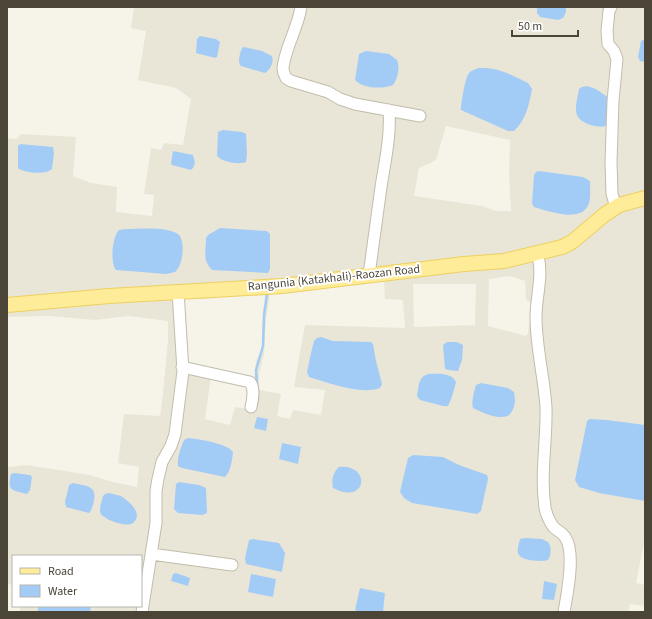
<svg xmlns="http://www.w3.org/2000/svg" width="652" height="619" font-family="'Source Sans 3',sans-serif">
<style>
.residential{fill:#eae6d7;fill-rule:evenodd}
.water{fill:#a2ccf6}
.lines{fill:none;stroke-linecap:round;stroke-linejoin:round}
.stream{stroke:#a2ccf6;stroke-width:2.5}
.minor-casing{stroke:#c2bcab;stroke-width:13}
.major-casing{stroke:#edd060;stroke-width:16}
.minor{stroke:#fff;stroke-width:11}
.major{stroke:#ffec99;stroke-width:14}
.labels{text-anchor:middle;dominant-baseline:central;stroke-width:4;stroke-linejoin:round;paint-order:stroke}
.street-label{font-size:12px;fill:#4a4537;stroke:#fff}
</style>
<rect width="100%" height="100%" fill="#f6f3e9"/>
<path class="residential" d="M 134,7 L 645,7 L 645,543 L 644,543 L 636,583 L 645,585 L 645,606 L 630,604 L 628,612 L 20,612 L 20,606 L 141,606 L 141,556 L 13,556 L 13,585 L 7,584 L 7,467 L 27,465 L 90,475 L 109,481 L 137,487 L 139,467 L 118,463 L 124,414 L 160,416 L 163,394 L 168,339 L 168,321 L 129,316 L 95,320 L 49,316 L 7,317 L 7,138 L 16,139 L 21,134 L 76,137 L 73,176 L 91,183 L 117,187 L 116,212 L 152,216 L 154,195 L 144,194 L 151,148 L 161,150 L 164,143 L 183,145 L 191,99 L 176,88 L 138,80 L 146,31 L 131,28 ZM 446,126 L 510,140 L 509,177 L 511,211 L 496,211 L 482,206 L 414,196 L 419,168 L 436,160 ZM 510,276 L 525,281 L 526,300 L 532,303 L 528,333 L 526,336 L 488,326 L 489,279 ZM 384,279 L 385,299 L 403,300 L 405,328 L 305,325 L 294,387 L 325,390 L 321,415 L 293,410 L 290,419 L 277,416 L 281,394 L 259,390 L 259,374 L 264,354 L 266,320 L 270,293 ZM 413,284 L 476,284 L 475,325 L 414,327 ZM 265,294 L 263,313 L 262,345 L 260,353 L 256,361 L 254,379 L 185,365 L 183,298 L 204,299 ZM 211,376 L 251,386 L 249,409 L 235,407 L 230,425 L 205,419 Z"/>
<path class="water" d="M 537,7 L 566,7 L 566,12 L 563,18 L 558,20 L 540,17 L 537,13 Z
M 200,36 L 216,39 L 220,42 L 217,57 L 215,58 L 196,53 L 197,39 Z
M 645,39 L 645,62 L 640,61 L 638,57 L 641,41 Z
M 244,47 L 262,51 L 272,56 C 274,62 271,69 265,73 L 241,66 C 237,62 240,53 242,48 Z
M 366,51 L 389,54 L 397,60 C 400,68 398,78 393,85 C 383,89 363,89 355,80 L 359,54 Z
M 479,68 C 498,67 512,75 528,83 L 532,89 C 529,105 526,120 514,131 L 508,131 L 461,110 C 461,104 465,76 470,72 C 472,70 476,69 479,68 Z
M 587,86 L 596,89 L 609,98 L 608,125 C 601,130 579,123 577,115 C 574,108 578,97 579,89 L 582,87 Z
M 223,130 L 242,132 L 246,134 L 247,154 L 246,162 C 239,165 222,162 217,156 L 218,132 Z
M 20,144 L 53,147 L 54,153 L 52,169 C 45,175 27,173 19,169 L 18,168 L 18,146 Z
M 173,151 L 193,155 L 195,163 L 193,168 L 191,170 L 172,165 L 171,163 Z
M 539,171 L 583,177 L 590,181 C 590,188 591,197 589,203 C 583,224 548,211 534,207 L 532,204 L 534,175 L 536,172 Z
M 220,228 L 267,231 L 270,234 L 270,269 L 268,273 L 212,270 C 202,260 206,251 206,238 L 208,235 Z
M 125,229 C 139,229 166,226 178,234 C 186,240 183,266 175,272 C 172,273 169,273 166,274 L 116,270 C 110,263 112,237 119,230 Z
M 321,337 L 333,341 L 371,342 L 373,344 L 376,361 L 382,384 L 380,388 C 360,395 329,383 309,377 L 307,372 L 311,353 L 314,341 L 317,338 Z
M 447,342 L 457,342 L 463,345 L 462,360 L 458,371 L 448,370 L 445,369 L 443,345 Z
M 428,374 C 438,374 451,372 456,382 L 452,397 L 448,406 L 443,406 L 420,400 L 417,396 C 419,386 418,377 428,374 Z
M 481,383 L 508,388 L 514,392 C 516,401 515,410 508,416 C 495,419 486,414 473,408 C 471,401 474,392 476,385 Z
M 257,417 L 268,419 L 266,431 L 254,428 Z
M 590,419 L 607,420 L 645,425 L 645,501 L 599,493 L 579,487 L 575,480 L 587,421 Z
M 188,438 C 198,439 227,443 233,452 C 232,460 231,471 225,477 L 182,468 L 178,466 C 177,458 181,447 184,440 Z
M 282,443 L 301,447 L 298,464 L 279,459 Z
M 413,455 L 443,457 L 459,465 L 487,475 L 488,479 L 481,511 L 477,514 L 412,503 L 404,498 L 400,492 L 408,458 Z
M 339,467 C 372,464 367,506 333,488 C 331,481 333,472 339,467 Z
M 14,473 L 30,475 L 32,477 L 30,490 L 27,494 C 11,490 7,491 11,474 Z
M 179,482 L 199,485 L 206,488 L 207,513 L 202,515 L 178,513 L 174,509 L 176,484 Z
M 73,483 C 86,486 97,485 94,501 C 93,505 92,510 89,513 L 66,507 L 65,502 L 69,485 Z
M 109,493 C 113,494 117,495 121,496 C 129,501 144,514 133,523 C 127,528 105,520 101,514 C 98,510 102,501 103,496 L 105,494 Z
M 525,538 L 542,539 L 548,542 C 552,547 551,555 548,560 C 542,562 523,561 519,555 C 516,551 519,544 520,539 Z
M 253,539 L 279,543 L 285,553 L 282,572 L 246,564 L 245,558 L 249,540 Z
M 176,573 L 190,578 L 188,586 L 171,581 L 173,574 Z
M 251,574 L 276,579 L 273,597 L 248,592 Z
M 544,581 L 557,584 L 554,600 L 542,599 Z
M 360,588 L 385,593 L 383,612 L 360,612 L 355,610 Z
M 38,606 L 91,606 L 90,612 L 38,612 Z"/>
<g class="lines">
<path class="stream" d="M 257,385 L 256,370 L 263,346 L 264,315 L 267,295"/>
<defs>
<path id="minor" d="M 301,7 C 298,28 284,50 283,69 C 283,72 285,75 286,78 L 291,81 L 328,92 L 340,99 L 355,104 L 420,116
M 611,7 L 609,11 L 607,31 L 608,44 L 614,51 L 617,59 L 613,101 L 611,162 L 612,194 L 616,207
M 537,253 C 544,273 536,296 536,317 C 536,347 544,377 546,407 C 547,441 540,473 545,508 C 546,513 549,520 552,525 C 555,530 562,532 565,537 C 576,552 567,595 564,612
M 369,275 C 373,246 377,216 381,187 C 385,161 391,136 389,110
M 182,367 L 250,382 C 255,389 253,399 251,407
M 151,554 L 232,565
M 142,612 L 156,523 L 156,491 L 158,479 L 162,462 L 171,446 L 175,434 L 183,371 L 178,291"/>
<path id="major" d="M 7,305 L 109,296 L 282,286 L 464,264 L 504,261 L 562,247 L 572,242 L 604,215 L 619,205 L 645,198"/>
</defs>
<use href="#minor" class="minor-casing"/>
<use href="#major" class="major-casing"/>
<use href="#minor" class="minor"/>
<use href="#major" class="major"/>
</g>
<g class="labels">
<g class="street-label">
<text transform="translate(334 278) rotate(-6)">Rangunia (Katakhali)-Raozan Road</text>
</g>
</g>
<rect width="652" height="619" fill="none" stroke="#4a4537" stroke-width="16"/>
<rect x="12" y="555" width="130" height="52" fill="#ffffff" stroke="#b7b5af"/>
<rect x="20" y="568" width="20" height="6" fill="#ffec99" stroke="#b7b5af"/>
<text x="48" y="575" font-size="12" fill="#4a4537">Road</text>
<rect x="20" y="585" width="20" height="12" fill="#a2ccf6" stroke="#b7b5af"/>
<text x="48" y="595" font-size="12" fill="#4a4537">Water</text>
<path d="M512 30v6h66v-6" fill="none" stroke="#4a4537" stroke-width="2"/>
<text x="518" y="30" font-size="12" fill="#4a4537" stroke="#ffffff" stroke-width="3" paint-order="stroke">50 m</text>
</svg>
